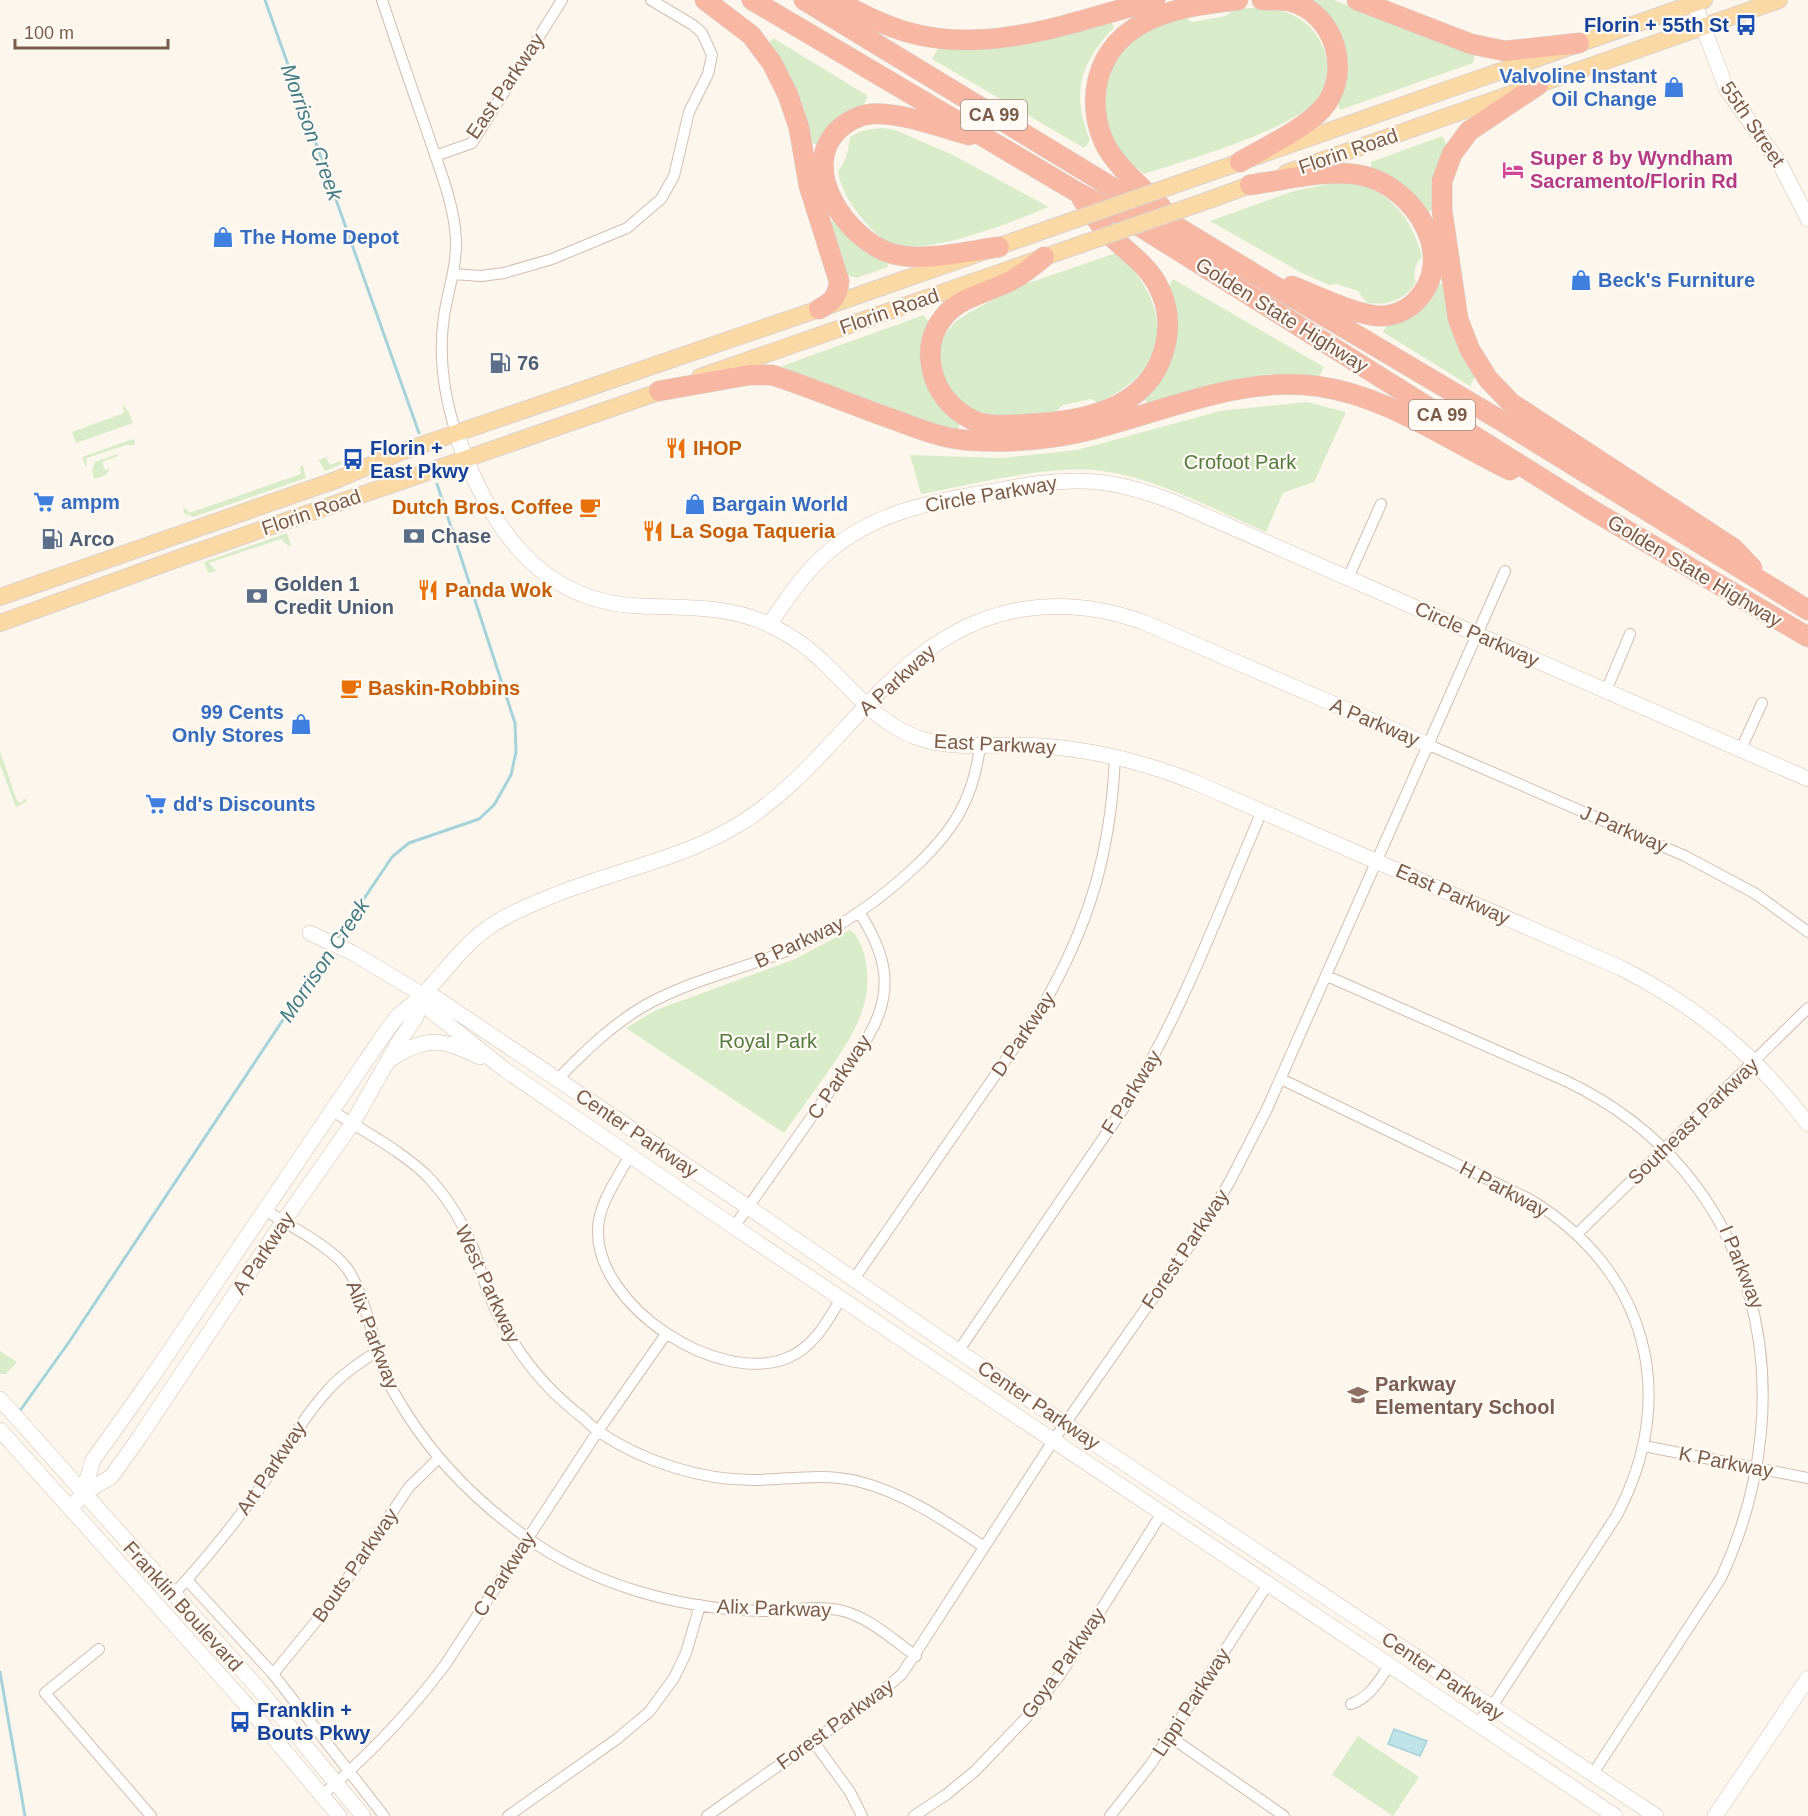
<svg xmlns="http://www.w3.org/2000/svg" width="1808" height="1816" font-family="Helvetica,sans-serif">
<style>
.green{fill:#d8ecc9}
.water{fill:#bfe3e8;stroke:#a5d3da;stroke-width:1.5}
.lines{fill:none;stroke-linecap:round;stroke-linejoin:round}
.stream{stroke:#a5d3da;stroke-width:3}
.street-casing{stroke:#d1beb0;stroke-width:12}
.secondary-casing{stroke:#d6c0b0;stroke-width:16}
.primary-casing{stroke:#dad1cd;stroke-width:18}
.highway-casing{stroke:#dad1cd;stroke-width:21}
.street{stroke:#fff;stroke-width:10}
.secondary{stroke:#fff;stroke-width:15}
.primary{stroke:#fbd9a5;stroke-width:16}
.highway{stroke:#f7b7a3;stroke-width:20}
.primary-bridge-casing{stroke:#dad1cd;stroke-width:18;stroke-linecap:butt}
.primary-bridge{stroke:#fbd9a5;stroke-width:16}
.labels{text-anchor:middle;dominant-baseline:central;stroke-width:4.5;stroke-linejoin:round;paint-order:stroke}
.shield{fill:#fffaf3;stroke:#a28b7f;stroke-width:1.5}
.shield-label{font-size:18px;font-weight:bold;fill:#7a5c4d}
.transit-label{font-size:20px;font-weight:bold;fill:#164399;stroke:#fffaf3;text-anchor:start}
.shop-label{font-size:20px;font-weight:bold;fill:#366cbe;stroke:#fffaf3;text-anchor:start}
.street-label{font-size:20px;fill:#7a5c4d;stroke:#fffaf3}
.hotel-label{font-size:20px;font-weight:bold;fill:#b23c85;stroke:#fffaf3;text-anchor:start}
.service-label{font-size:20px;font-weight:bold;fill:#4e5e75;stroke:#fffaf3;text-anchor:start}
.food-label{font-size:20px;font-weight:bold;fill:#c56008;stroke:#fffaf3;text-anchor:start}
.park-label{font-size:20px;fill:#537a41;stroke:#fffaf3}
.education-label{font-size:20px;font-weight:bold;fill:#785e54;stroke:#fffaf3;text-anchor:start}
.water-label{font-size:21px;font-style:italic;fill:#437c86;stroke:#fffaf3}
</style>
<rect width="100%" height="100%" fill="#fdf6ec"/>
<path class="green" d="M 1309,0 L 1334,0 L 1475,54 L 1473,63 L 1340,110 L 1337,101 L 1344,81 Z
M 1265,7 C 1294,13 1313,21 1324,50 C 1329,63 1329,78 1323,91 C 1307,127 1183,161 1144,174 L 1124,157 L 1111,142 L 1102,99 L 1105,76 L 1118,52 L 1148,28 L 1183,16 L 1192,22 L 1226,16 L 1234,9 Z
M 1110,20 L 1114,27 C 1080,63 1071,93 1090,140 L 1084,148 L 932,59 L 939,47 C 998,55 1054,35 1110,20 Z
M 773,38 L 868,96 L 863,106 L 819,145 L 811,143 L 768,45 Z
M 883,128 L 895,130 L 953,155 L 1049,207 C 1014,221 936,253 900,245 C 882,242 871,229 860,216 C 850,204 840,187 838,171 C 847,160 848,150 850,137 C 861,130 870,129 883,128 Z
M 1442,136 L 1447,145 C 1434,166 1431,186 1432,210 L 1425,213 L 1371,171 L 1371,162 Z
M 1340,182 C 1385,184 1411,215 1422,256 C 1416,265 1412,272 1416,282 C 1405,300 1388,306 1367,303 L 1358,291 L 1337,284 L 1329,285 L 1300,272 L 1210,221 L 1294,191 Z
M 834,220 C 848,240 865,249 887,260 L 888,267 L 856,278 L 847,275 L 829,222 Z
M 1116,253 C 1152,283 1175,334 1140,374 C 1128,387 1113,395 1098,403 L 1091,399 L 1063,405 L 1055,412 L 1000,417 L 977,411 L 961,403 L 948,388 L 940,371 L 939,356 L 943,337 L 955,322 L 970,312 L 1020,286 Z
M 1173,279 L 1324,367 L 1319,377 L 1272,374 L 1249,378 L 1147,405 L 1145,398 C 1174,364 1188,329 1169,286 Z
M 1435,283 L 1445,285 L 1476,375 L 1470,386 L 1383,332 L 1389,322 Z
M 924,315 L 931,326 L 925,341 L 960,421 L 958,430 L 938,426 L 785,374 L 782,366 Z
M 1307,402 L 1346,412 L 1314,482 L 1283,493 L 1266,532 C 1214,510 1160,479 1103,471 C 1051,464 974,484 921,494 L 910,455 L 1001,458 L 1077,450 L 1220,411 Z
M 122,404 L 128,411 L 133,423 L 76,443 L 72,432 L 124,413 Z
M 133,439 L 135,440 L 134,445 L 126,445 L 87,458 L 86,468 L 82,457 Z
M 117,454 L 118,456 L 102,462 L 105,470 L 110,468 L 106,475 L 94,479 L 92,470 L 95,462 Z
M 326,457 L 330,465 L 340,461 L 342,464 L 325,471 L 318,460 Z
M 300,466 L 303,466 L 306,478 L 193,517 L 184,513 L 183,509 L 186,508 L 189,513 L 301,474 Z
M 287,533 L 291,545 L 288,546 L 281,539 L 209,563 L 216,571 L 208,573 L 204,562 Z
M 0,751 L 17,801 L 21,803 L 25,798 L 26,802 L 16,807 L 15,805 L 0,764 Z
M 850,930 C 858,935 861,945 864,954 C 877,1002 851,1038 825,1076 C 811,1095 798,1114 784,1133 L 626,1028 L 656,1010 L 793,960 Z
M 0,1351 L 17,1362 L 6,1374 L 0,1374 Z
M 1358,1736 L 1419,1777 L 1393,1816 L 1332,1775 Z"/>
<path class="water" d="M 1394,1729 L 1427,1741 L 1420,1756 L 1388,1744 Z"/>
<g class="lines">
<path class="stream" d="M 265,0 L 419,433
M 337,939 L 392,857 L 409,843 L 479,819 L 494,805 L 511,775 L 516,752 L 515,723 L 437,484
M 19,1412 L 69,1342 L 330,949
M 0,1672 L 25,1816"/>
<defs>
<path id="street" d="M 382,0 C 397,45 412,89 428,134 C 439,168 454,203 456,239 C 457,266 448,290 444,316 C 438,356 444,395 456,433
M 435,156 L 472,143 L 562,0
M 453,274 L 481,276 L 504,273 L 552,259 L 627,228 L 661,199 L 674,176 L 689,112 L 708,74 L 712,55 L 702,33 L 693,25 L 651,0
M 1348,578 L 1381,504
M 1606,691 L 1630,634
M 1429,745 L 1685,856 L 1756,894 L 1808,932
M 1741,749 L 1762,703
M 1327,976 L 1566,1081 C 1760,1173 1808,1391 1721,1578 L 1592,1775
M 1281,1079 L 1529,1199 C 1646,1269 1681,1394 1617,1515 L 1491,1708 L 1476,1724
M 558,1080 C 566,1069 576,1061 586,1051 C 604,1034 622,1019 644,1006 C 691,979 746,969 796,947 C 840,928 881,899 916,866 C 954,830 974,798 980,745
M 331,1110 C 363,1131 406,1153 431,1180 C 449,1200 464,1225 474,1250 C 479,1264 483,1278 488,1292 C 508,1342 540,1385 582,1417 C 588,1422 593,1428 599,1432 C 644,1462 703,1481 757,1480 C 790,1479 824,1473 857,1481 C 905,1493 944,1520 984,1547
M 630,1155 C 618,1178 598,1204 598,1230 C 596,1306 718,1386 787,1358 C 813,1348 828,1321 841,1298
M 265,1210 C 288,1225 330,1246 346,1267 C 364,1290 374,1345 385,1374 C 390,1388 399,1401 407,1414 C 438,1463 479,1503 526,1537 C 592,1585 680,1609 761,1611 C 788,1611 817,1604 843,1611 C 870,1618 893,1640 916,1656
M 734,1227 L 868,1037 C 895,991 887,955 859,912
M 1578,1233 L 1808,1008
M 854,1279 L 1041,1009 C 1089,926 1111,853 1115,756
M 959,1350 L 1125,1106 C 1182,1013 1219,911 1262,811
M 1644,1446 L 1808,1478
M 187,1580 L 273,1674 L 384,1816
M 173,1595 C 204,1561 233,1526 260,1488 C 282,1455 301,1420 328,1390 C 342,1374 360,1362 378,1351
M 99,1649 L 45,1693 L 151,1816
M 273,1674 L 331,1603 L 409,1487 L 439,1458
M 1351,1704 C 1370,1697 1378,1682 1389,1666
M 1169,1736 L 1284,1816
M 813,1741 L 850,1792 L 862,1816
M 321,1796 C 368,1756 409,1713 445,1665 L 598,1431 L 666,1334
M 508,1816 L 617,1739 L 649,1712 L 674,1678 L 686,1653 L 700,1605
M 707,1816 L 874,1698 L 902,1674 L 1053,1441 L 1197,1235 L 1229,1183 L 1266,1111 L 1505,571
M 914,1816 L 947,1794 L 975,1771 L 1026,1718 L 1060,1675 L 1162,1513
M 1110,1816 L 1151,1764 L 1268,1584"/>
<path id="secondary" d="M 1693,0 L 1727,90 L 1780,164 L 1808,219
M 456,433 C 487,521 536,603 641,606 C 685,608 728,605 770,625 C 788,634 807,646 822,661 C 853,690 881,728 925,740 C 957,749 991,744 1024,745 C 1083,747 1138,760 1192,781 L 1621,968 C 1698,1007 1756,1055 1808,1124
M 769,625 C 786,600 803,574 826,554 C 874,512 928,503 989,492 C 1020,486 1051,480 1083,481 C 1115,482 1146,491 1176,503 L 1808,779
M 310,933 L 353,953 L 423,995 L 436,998 L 748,1207 L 1065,1424 L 1656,1816
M 423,995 L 430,1010 L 504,1069 L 734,1227 L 1615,1816
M 391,1059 C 428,1035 442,1039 480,1057
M 0,1399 L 258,1688 L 363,1816
M 0,1430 L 243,1701 L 339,1816
M 83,1493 L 93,1460 L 150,1380 L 365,1062 C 376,1047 386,1030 398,1016 C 405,1008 416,1003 423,995 C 444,973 461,948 485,930 C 505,915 530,905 552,896 C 610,872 674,861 729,830 C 837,771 885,638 1013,611 C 1057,602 1101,607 1143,622 L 1429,745
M 71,1508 L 83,1493 L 111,1477 L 139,1438 L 283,1222 L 352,1124 L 398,1043 L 416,1017 L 423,995
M 1715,1816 L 1808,1678"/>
<path id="primary" d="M 1286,173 L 1779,0
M 1180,183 L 1704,0
M 1209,200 L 1261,181
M 700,377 L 1079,245
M 0,597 L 336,480 L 401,452 L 819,309 L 1051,228
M 0,623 L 185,556 L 670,388"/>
<path id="highway" d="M 705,0 L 751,35 L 772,63 L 788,95 L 799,128 L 809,186 L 839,281 C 838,297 832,302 819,309
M 752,0 L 1077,192 L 1125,217 L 1592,510 L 1808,637
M 804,0 L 1294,298 L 1505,423 L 1808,610
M 835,0 C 858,12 882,25 907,32 C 989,56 1075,21 1155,0
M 1357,0 L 1471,44 L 1505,51 L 1579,43
M 1538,85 L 1469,131 L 1452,154 L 1442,181 L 1442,210 L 1458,319 L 1470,350 L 1488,379 L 1511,403 L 1733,548 L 1752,568
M 969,135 C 940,127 900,112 871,114 C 859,115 846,122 838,130 C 798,169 847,239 890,253 C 921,263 966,251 999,247
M 1240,162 C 1264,148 1304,129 1322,109 C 1353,75 1336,12 1289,1 C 1281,0 1270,0 1262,0
M 1250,185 C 1286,180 1328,168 1364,176 C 1416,188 1459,259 1415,302 C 1407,310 1394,316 1382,316 C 1360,317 1315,295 1292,286
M 1161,207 C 1142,187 1116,167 1104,142 C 1095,122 1093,101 1098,79 C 1114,16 1183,6 1238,0
M 1044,257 C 1034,265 1025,273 1014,279 C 992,292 959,296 943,318 C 931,333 928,351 932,369 C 936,390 950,408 969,418 C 986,428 1008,425 1027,424 C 1081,422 1148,410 1164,350 C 1170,330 1169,307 1159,288 C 1149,266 1127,252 1110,235 C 1099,225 1091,211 1082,199
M 659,391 L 749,375 L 772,375 C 813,388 854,406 895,420 C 917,428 941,438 965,440 C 1004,443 1047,440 1086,431 C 1161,413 1237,376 1316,386 C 1386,395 1447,440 1510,470"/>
</defs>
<use href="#street" class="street-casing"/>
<use href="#secondary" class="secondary-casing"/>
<use href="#primary" class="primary-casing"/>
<use href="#highway" class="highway-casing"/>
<use href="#street" class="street"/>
<use href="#secondary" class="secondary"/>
<use href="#primary" class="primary"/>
<use href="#highway" class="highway"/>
<defs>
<path id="primary-bridge" d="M 1051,228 L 1180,183
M 1079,245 L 1209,200"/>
</defs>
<use href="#primary-bridge" class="primary-bridge-casing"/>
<use href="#primary-bridge" class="primary-bridge"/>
</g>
<defs>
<symbol id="bus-bare" viewBox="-9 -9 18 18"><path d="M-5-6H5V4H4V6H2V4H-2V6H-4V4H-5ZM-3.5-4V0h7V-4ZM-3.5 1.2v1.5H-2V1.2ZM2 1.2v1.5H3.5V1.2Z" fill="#1a4fb4" stroke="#fffaf3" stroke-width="2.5" paint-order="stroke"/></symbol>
<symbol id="shop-bare" viewBox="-9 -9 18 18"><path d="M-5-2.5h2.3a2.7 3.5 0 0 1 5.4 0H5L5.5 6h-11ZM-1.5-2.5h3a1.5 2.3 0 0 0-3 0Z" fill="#3f7fe0" stroke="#fffaf3" stroke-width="2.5" paint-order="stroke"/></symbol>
<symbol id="hotel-bare" viewBox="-9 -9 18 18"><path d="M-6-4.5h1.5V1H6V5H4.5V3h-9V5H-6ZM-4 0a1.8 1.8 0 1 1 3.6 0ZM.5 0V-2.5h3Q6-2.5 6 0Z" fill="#d1479c" stroke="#fffaf3" stroke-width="2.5" paint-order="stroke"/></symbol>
<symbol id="fuel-bare" viewBox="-9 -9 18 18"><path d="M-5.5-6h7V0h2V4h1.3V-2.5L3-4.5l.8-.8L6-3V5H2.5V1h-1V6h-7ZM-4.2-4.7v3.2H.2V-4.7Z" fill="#5c6f8a" stroke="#fffaf3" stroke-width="2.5" paint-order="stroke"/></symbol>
<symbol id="restaurant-bare" viewBox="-9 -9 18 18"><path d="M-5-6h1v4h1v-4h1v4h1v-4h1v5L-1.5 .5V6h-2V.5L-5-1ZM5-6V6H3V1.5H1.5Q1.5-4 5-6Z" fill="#e8710a" stroke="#fffaf3" stroke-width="2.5" paint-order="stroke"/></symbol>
<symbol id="supermarket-bare" viewBox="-9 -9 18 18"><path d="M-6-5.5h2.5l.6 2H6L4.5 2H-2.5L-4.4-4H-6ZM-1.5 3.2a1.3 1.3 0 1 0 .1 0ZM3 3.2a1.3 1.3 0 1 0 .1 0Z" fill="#3f7fe0" stroke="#fffaf3" stroke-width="2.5" paint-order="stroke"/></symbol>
<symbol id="cafe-bare" viewBox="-9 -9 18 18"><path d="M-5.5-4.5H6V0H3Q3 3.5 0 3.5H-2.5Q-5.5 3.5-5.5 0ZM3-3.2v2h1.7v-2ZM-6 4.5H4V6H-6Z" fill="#e8710a" stroke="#fffaf3" stroke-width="2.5" paint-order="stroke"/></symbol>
<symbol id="bank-bare" viewBox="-9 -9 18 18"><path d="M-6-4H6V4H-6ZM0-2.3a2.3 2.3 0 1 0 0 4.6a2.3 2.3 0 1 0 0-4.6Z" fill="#5c6f8a" stroke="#fffaf3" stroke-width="2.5" paint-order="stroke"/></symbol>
<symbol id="school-bare" viewBox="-9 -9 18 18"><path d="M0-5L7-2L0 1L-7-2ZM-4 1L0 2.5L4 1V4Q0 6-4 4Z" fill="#8d6e63" stroke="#fffaf3" stroke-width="2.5" paint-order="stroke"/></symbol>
</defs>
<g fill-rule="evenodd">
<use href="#bus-bare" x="1731" y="10" width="30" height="30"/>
<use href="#shop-bare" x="1659" y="72" width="30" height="30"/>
<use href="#hotel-bare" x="1498" y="155" width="30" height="30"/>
<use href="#shop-bare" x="208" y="222" width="30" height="30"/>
<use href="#shop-bare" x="1566" y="265" width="30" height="30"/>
<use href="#fuel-bare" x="485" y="348" width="30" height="30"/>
<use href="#restaurant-bare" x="661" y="433" width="30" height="30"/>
<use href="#bus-bare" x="338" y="444" width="30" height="30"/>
<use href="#supermarket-bare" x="29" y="487" width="30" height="30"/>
<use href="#shop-bare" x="680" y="489" width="30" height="30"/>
<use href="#cafe-bare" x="575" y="492" width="30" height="30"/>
<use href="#restaurant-bare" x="638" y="516" width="30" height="30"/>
<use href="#bank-bare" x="399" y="521" width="30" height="30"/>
<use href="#fuel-bare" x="37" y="524" width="30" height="30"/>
<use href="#restaurant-bare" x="413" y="575" width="30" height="30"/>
<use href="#bank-bare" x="242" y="581" width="30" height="30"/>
<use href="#cafe-bare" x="336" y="673" width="30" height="30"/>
<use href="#shop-bare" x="286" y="709" width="30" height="30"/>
<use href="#supermarket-bare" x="141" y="789" width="30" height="30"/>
<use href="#school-bare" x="1343" y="1380" width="30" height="30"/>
<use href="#bus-bare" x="225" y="1707" width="30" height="30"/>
</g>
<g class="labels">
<g class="shield">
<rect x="961" y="100" width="66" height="30" rx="4.5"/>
<rect x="1409" y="400" width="66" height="30" rx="4.5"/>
</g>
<g class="shield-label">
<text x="994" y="115">CA 99</text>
<text x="1442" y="415">CA 99</text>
</g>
<g class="transit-label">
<text x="1729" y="25" text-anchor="end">Florin + 55th St</text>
<text x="370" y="448">Florin +<tspan x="370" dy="23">East Pkwy</tspan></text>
<text x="257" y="1710">Franklin +<tspan x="257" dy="23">Bouts Pkwy</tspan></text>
</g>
<g class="shop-label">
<text x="1657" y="76" text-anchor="end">Valvoline Instant<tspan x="1657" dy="23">Oil Change</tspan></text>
<text x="240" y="237">The Home Depot</text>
<text x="1598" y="280">Beck's Furniture</text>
<text x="61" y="502">ampm</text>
<text x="712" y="504">Bargain World</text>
<text x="284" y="712" text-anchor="end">99 Cents<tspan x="284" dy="23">Only Stores</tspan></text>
<text x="173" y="804">dd's Discounts</text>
</g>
<g class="street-label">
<text transform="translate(505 86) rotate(-56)">East Parkway</text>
<text transform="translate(1753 124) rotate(56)">55th Street</text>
<text transform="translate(1348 151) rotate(-19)">Florin Road</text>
<text transform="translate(889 311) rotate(-19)">Florin Road</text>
<text transform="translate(1282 315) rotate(32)">Golden State Highway</text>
<text transform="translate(991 494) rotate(-10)">Circle Parkway</text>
<text transform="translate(311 512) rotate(-19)">Florin Road</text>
<text transform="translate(1695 571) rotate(31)">Golden State Highway</text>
<text transform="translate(1477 634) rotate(24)">Circle Parkway</text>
<text transform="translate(897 680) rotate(-42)">A Parkway</text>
<text transform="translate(1375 722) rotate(23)">A Parkway</text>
<text transform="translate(995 744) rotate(3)">East Parkway</text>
<text transform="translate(1624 829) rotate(23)">J Parkway</text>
<text transform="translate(1453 894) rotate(24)">East Parkway</text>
<text transform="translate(799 942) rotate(-25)">B Parkway</text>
<text transform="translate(1023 1034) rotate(-56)">D Parkway</text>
<text transform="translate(839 1077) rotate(-56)">C Parkway</text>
<text transform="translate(1131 1092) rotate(-58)">F Parkway</text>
<text transform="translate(1693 1121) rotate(-44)">Southeast Parkway</text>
<text transform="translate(637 1133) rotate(34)">Center Parkway</text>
<text transform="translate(1504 1189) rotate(28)">H Parkway</text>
<text transform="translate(1185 1249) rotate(-56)">Forest Parkway</text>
<text transform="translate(263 1253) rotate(-56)">A Parkway</text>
<text transform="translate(1742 1267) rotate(68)">I Parkway</text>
<text transform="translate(488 1284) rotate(65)">West Parkway</text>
<text transform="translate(373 1335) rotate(69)">Alix Parkway</text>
<text transform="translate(1039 1405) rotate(34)">Center Parkway</text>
<text transform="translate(1726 1462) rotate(11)">K Parkway</text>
<text transform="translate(271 1468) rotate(-56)">Art Parkway</text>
<text transform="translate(355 1565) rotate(-55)">Bouts Parkway</text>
<text transform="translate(504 1574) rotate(-57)">C Parkway</text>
<text transform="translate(183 1606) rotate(48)">Franklin Boulevard</text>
<text transform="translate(774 1608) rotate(2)">Alix Parkway</text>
<text transform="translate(1063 1663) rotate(-55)">Goya Parkway</text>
<text transform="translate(1443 1676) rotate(34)">Center Parkway</text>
<text transform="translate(1191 1702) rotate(-57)">Lippi Parkway</text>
<text transform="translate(835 1724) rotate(-36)">Forest Parkway</text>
</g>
<g class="hotel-label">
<text x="1530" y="158">Super 8 by Wyndham<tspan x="1530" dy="23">Sacramento/Florin Rd</tspan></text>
</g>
<g class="service-label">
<text x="517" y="363">76</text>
<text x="431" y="536">Chase</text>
<text x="69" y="539">Arco</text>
<text x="274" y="584">Golden 1<tspan x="274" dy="23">Credit Union</tspan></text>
</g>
<g class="food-label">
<text x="693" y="448">IHOP</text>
<text x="573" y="507" text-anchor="end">Dutch Bros. Coffee</text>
<text x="670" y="531">La Soga Taqueria</text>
<text x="445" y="590">Panda Wok</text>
<text x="368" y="688">Baskin-Robbins</text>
</g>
<g class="park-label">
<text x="1240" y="462">Crofoot Park</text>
<text x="768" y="1041">Royal Park</text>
</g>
<g class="education-label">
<text x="1375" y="1384">Parkway<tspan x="1375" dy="23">Elementary School</tspan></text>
</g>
<g class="water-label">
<text transform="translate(312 132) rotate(70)">Morrison Creek</text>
<text transform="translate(324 960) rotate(-56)">Morrison Creek</text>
</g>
</g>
<path d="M15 39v9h153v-9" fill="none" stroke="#7a5c4d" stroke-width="3"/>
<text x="24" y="39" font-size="18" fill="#7a5c4d" stroke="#fffaf3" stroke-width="4.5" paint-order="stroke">100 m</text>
</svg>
